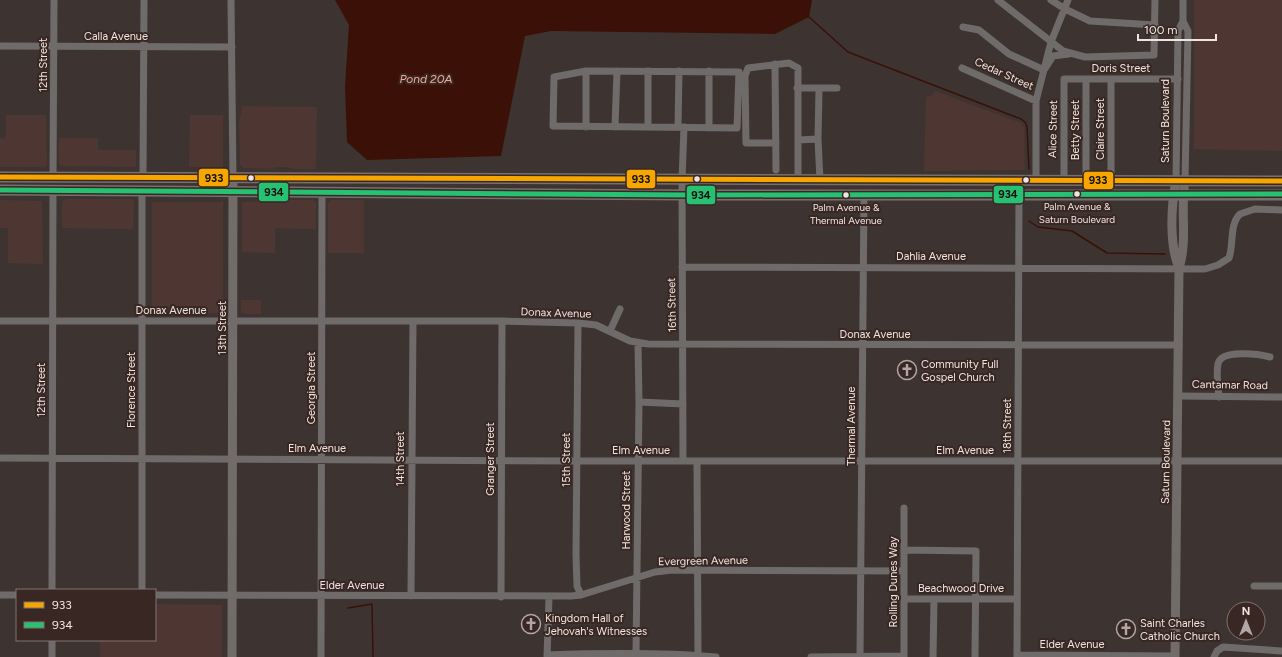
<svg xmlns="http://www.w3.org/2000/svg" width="1282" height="657" font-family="Figtree,sans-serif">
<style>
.built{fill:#4e3732}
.water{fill:#3a1007}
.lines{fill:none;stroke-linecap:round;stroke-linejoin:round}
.stream{stroke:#3a1007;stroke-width:1.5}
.minor{stroke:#6f6b6a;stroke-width:7}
.major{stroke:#716b69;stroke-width:9}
.highway{stroke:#78706f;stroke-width:11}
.bus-1-casing{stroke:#382722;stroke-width:8}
.bus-2-casing{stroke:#382722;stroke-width:8}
.bus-1{stroke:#f7a600;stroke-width:5}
.bus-2{stroke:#26c172;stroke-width:5}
.bus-dot{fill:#f0e4e1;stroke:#382722;stroke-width:1.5}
.labels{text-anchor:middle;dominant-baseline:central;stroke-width:4;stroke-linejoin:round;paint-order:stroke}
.bus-label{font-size:10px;fill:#f0e4e1;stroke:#382722}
.street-label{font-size:11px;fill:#f0e4e1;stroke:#382722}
.poi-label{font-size:11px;fill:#f0e4e1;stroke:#382722;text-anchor:start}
.water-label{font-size:12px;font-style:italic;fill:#f6a793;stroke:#382722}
.line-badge{stroke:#382722;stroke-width:1.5}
.pale-badge-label{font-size:11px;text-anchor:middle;font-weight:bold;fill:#111}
</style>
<rect width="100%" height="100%" fill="#3d3431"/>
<path class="built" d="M 1194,0 L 1282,0 L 1282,151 L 1194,149 Z
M 935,91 L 1021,123 L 1024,127 L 1025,170 L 924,171 L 926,97 L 932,95 Z
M 242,106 L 317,107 L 316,169 L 295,169 L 286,167 L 274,167 L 274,169 L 243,168 L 240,164 L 239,124 Z
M 6,115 L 46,115 L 47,165 L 44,167 L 0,167 L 0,139 L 6,138 Z
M 190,115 L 223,115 L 223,167 L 189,167 Z
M 59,138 L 98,138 L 98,150 L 136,150 L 136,166 L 134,167 L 61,166 L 59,165 Z
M 65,199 L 131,199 L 134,201 L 133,229 L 62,228 L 62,202 Z
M 0,200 L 42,201 L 43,264 L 8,263 L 8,228 L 0,228 Z
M 281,200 L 313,200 L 316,203 L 316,229 L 275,228 L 275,253 L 242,252 L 242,202 Z
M 332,200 L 364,200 L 364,253 L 328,253 L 328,203 Z
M 152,202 L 223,202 L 223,310 L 221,313 L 155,313 L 152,311 Z
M 241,300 L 261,300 L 261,314 L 244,314 L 241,311 Z
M 155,604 L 222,605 L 222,657 L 100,657 L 100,640 L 155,640 Z"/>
<path class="water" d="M 335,0 L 812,0 L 809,17 L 775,34 L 551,31 L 525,36 L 501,156 L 367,160 L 347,142 L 345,86 L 349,25 Z"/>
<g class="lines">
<path class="stream" d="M 809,17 L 848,52 L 1021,119 L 1025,122 L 1027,127 L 1029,169
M 1029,221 L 1038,227 L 1072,231 L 1107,253 L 1165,254
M 348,608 L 372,604 L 373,657"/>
<path class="minor" d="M 231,0 L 233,178
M 998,0 L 1063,51 L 1085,57 L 1154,55 L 1155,0
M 1051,0 L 1065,9 L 1090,21 L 1155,25
M 1183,0 L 1183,21 L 1188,31 L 1185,181
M 963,27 L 979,30 L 1009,54 L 1044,70 L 1053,56 L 1069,54
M 0,46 L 232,47
M 775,64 L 776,170
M 962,68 L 1036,101
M 586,71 L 739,72 L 737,128 L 553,126 L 554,77 Z
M 1086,79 L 1086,180
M 797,88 L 837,88
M 819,89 L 818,139 L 820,180
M 586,127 L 586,71
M 615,127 L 617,71
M 648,127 L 648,71
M 678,127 L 679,71
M 709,128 L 709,71
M 798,140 L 818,139
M 776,143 L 746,143 L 745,76 L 748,68 L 789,63 L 798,68 L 798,180
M 143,177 L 144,0
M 53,178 L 54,0
M 1036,180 L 1036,101 L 1051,42 L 1068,0
M 1064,180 L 1064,79 L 1178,79
M 1111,180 L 1111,79
M 1176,181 L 1178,31 L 1183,21
M 682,267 L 1205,269 L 1218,265 L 1229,258 C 1234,244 1229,225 1240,214 L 1255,209 L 1282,210
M 0,321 L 502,321 L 578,323 L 596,325 L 630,341 L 648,344 L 1179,345
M 578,323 L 576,555 L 577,586 L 581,595
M 610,331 L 620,309
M 1179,396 L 1282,397
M 1219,397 C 1218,387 1216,374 1218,364 C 1221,349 1259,354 1270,357
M 639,402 L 683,404
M 0,458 L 577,461 L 1282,461
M 683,461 L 682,180 L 684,127
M 697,461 L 698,655
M 904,550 L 976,551 L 975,657
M 1254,586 L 1282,586
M 52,590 L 53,190
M 142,590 L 142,190
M 0,595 L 17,595
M 155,595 L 571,596 L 581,595 L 655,572 L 672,570 L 904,571
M 411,596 L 413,321
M 501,597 L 502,321
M 904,599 L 1017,599
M 636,654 L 639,402 L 638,343
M 547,655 C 603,653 660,652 716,657
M 1017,655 L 1175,656
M 52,657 L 52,640
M 321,657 L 322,192
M 547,657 L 549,597
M 811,657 L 904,656
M 860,657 L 864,195
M 904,657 L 904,508
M 933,657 L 934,599
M 1017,657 L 1019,196
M 1214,657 L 1217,651 L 1223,647 L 1282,651"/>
<path class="major" d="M 1176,181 C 1171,206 1169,244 1179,268
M 232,657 L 233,178
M 1175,657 L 1179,268 C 1188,240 1180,210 1185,181"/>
<path class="highway" d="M 0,177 L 1282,181
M 0,190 L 690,195 L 1282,195"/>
<defs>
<path id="bus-1" d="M 0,177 L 1282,181"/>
<path id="bus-2" d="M 0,190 L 690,195 L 1282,194"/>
</defs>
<use href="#bus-1" class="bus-1-casing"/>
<use href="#bus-2" class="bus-2-casing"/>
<use href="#bus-1" class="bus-1"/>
<use href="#bus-2" class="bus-2"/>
</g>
<defs>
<symbol id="church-ring" viewBox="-11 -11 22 22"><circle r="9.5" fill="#382722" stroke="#b1a6a3" stroke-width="1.5"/><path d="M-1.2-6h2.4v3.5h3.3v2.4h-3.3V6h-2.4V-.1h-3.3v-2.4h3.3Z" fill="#b1a6a3"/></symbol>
</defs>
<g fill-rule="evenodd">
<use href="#church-ring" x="896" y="359" width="22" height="22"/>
<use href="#church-ring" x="520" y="613" width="22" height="22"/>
<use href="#church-ring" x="1115" y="618" width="22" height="22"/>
</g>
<g class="bus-dot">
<circle cx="251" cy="178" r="3.5"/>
<circle cx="697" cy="179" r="3.5"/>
<circle cx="1026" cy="180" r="3.5"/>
<circle cx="1077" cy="194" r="3.5"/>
<circle cx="846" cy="195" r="3.5"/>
</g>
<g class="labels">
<g class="bus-label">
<text x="1077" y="206">Palm Avenue &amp;<tspan x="1077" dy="13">Saturn Boulevard</tspan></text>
<text x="846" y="207">Palm Avenue &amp;<tspan x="846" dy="13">Thermal Avenue</tspan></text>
</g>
<g class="street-label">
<text x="116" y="36">Calla Avenue</text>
<text transform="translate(43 65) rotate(-90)">12th Street</text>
<text x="1121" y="68">Doris Street</text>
<text transform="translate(1004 74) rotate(24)">Cedar Street</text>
<text transform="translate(1165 121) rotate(-90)">Saturn Boulevard</text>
<text transform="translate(1053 129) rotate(-89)">Alice Street</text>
<text transform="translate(1100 129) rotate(-90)">Claire Street</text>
<text transform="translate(1075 130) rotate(-90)">Betty Street</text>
<text x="931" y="256">Dahlia Avenue</text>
<text transform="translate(672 305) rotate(-91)">16th Street</text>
<text x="171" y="310">Donax Avenue</text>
<text transform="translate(556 313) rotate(2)">Donax Avenue</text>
<text transform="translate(222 328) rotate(-90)">13th Street</text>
<text x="875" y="334">Donax Avenue</text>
<text transform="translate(1230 385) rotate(1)">Cantamar Road</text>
<text transform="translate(311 388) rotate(-90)">Georgia Street</text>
<text transform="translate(41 390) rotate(-90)">12th Street</text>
<text transform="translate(131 390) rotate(-90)">Florence Street</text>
<text transform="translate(851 426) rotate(-90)">Thermal Avenue</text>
<text transform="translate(1007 426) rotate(-90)">18th Street</text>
<text x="317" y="448">Elm Avenue</text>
<text x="641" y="450">Elm Avenue</text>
<text x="965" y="450">Elm Avenue</text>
<text transform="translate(400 459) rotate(-90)">14th Street</text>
<text transform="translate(490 459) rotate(-90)">Granger Street</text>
<text transform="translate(566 460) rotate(-90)">15th Street</text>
<text transform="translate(1166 462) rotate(-89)">Saturn Boulevard</text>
<text transform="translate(626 510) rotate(-90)">Harwood Street</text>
<text transform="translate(703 561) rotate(-1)">Evergreen Avenue</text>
<text transform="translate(893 582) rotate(-90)">Rolling Dunes Way</text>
<text x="352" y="585">Elder Avenue</text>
<text x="961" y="588">Beachwood Drive</text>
<text x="1072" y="644">Elder Avenue</text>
</g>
<g class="poi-label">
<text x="921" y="364">Community Full<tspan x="921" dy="13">Gospel Church</tspan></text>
<text x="545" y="618">Kingdom Hall of<tspan x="545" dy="13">Jehovah's Witnesses</tspan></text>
<text x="1140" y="623">Saint Charles<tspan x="1140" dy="13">Catholic Church</tspan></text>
</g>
<g class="water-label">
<text x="426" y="79">Pond 20A</text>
</g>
</g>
<g class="line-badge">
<rect x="198" y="168" width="31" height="19" rx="4" fill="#f7a600"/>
<rect x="626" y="169" width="30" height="20" rx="4" fill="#f7a600"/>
<rect x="1083" y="171" width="31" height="19" rx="4" fill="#f7a600"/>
<rect x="258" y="182" width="31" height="20" rx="4" fill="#26c172"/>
<rect x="993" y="185" width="31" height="19" rx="4" fill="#26c172"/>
<rect x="686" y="185" width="30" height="20" rx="4" fill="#26c172"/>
</g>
<g class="pale-badge-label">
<text x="214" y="182">933</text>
<text x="641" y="183">933</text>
<text x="1098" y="184">933</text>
<text x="274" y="196">934</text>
<text x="1008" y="198">934</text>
<text x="701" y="199">934</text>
</g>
<rect x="16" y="589" width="140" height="52" fill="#382722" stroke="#82736e"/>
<rect x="24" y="602" width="20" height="6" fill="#f7a600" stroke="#82736e"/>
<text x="52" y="609" font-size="12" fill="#f0e4e1">933</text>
<rect x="24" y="622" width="20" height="6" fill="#26c172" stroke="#82736e"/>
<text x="52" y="629" font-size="12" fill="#f0e4e1">934</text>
<g transform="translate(1246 621)"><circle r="19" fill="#382722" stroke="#82736e"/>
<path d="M0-3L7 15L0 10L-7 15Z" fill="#b1a6a3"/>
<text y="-6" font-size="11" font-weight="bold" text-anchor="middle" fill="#f0e4e1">N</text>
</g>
<path d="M1138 34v6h78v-6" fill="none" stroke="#f0e4e1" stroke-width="2"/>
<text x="1144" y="34" font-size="12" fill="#f0e4e1" stroke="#382722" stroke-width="3" paint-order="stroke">100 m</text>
</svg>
